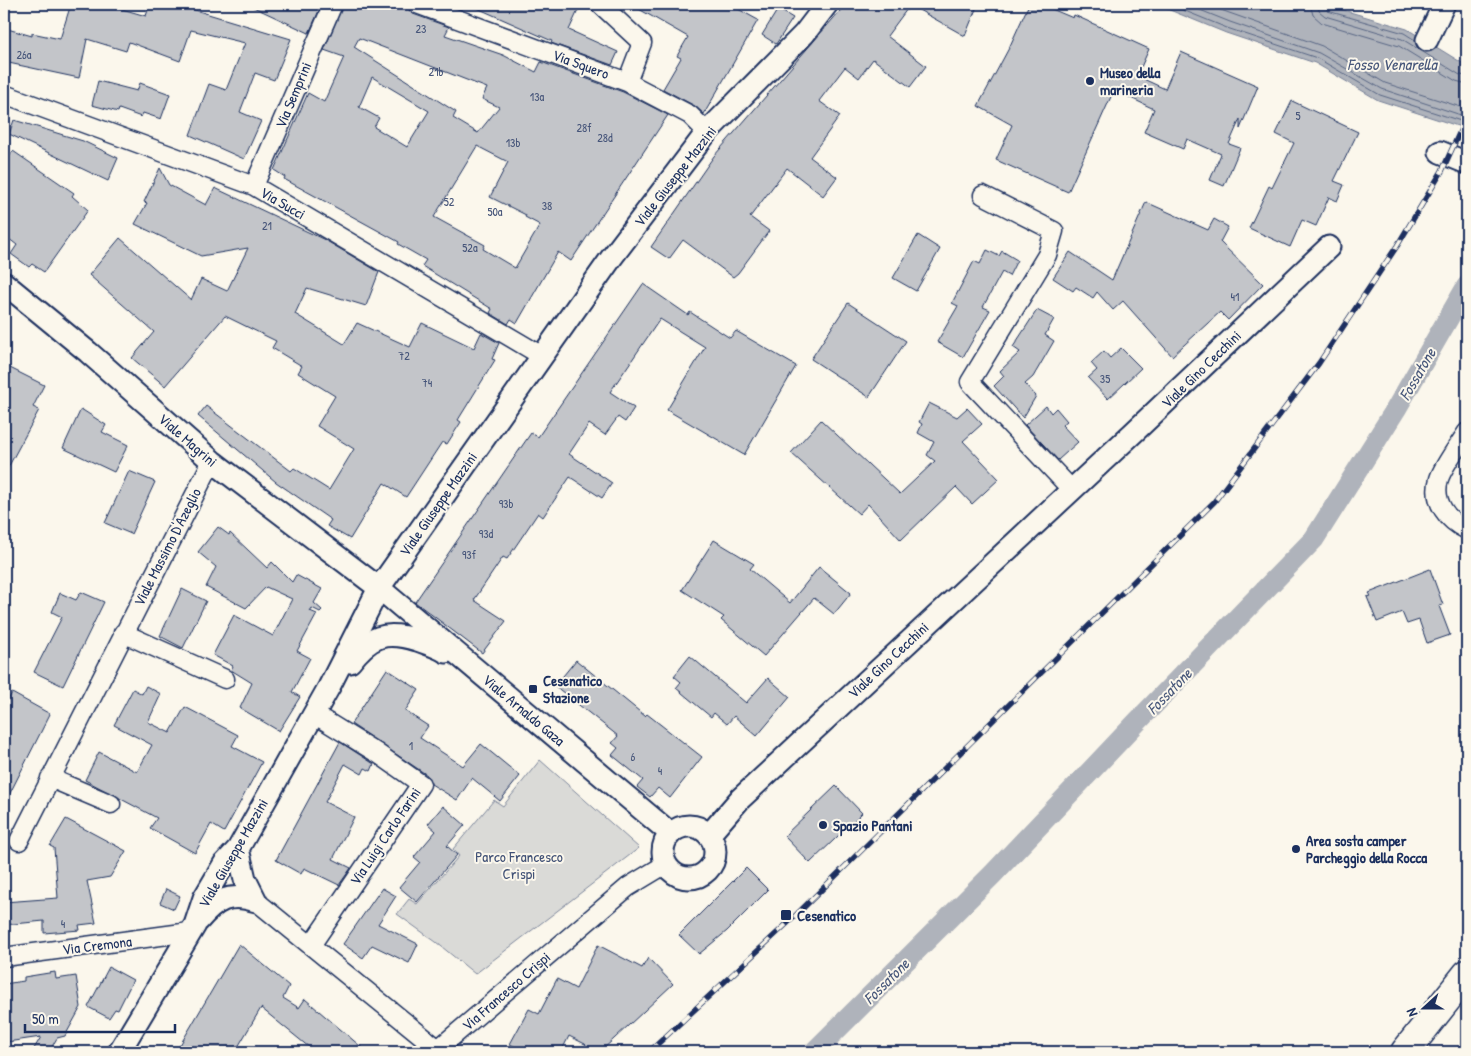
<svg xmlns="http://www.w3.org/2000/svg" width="1471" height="1056" font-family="'Patrick Hand',sans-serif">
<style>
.green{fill:#dadad7;stroke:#7a849a}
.water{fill:#afb3bb;stroke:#747e96}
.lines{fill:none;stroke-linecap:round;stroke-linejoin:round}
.shore{stroke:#566483;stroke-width:1}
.canal{stroke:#afb3bb;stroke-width:21}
.building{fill:#c3c5c9;stroke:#1b2f5e;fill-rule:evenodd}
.minor-casing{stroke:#1b2f5e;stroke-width:21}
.tertiary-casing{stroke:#1b2f5e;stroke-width:25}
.primary-casing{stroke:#1b2f5e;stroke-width:31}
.minor{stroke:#fbf7ec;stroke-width:18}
.tertiary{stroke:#fbf7ec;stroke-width:21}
.primary{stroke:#fbf7ec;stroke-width:28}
.rail-casing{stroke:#1b2f5e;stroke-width:5.5}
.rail{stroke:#fbf7ec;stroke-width:4;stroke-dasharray:11;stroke-linecap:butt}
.poi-dot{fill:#1b2f5e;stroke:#fbf7ec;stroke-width:2}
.labels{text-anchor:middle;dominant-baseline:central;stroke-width:4;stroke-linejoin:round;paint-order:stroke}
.number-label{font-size:12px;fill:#455479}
.street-label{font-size:15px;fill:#1b2f5e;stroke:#fbf7ec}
.poi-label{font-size:15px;font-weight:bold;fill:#1b2f5e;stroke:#fbf7ec;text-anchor:start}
.park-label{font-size:15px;fill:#415176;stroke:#fbf7ec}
.water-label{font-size:16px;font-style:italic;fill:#47577a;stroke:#fbf7ec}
</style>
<rect width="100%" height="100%" fill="#fbf7ec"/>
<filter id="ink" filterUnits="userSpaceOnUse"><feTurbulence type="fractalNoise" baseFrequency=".02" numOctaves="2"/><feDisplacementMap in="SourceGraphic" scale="10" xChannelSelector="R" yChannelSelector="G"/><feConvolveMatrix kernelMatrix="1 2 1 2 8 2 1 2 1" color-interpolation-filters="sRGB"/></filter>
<g filter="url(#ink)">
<path class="green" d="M 540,760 L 639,848 L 475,974 L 436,942 L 397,914 L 409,899 L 417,904 L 459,856 L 453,849 L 494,800 L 503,806 Z"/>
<path class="water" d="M 1155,4 L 1323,4 L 1407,29 L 1467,66 L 1467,129 L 1378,100 L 1315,63 L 1226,33 Z"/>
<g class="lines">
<path class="shore" d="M 1168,4 L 1227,28 L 1317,58 L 1380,95 L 1467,123
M 1185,4 L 1230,22 L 1319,53 L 1382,89 L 1467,117
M 1204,4 L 1322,46 L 1385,83 L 1467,109
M 1310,4 L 1313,15 L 1322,23 L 1399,46 L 1456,81 L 1467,84
M 1318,4 L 1319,11 L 1325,16 L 1402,39 L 1460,75 L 1467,76
M 1324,4 L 1328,11 L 1404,33 L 1415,40"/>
<path class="canal" d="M 814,1052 L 993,874 L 1138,721 L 1314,539 L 1396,409 L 1467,286"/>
</g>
<path class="building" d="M 71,4 L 105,4 L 146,16 L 150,4 L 175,4 L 291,39 L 274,80 L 255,73 L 240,112 L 261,121 L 244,159 L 190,135 L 209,84 L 226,90 L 245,43 L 191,30 L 180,61 L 129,42 L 126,51 L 87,39 L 79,78 L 4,62 L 4,28 L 32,36 L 32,33 L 60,39 Z
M 247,4 L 322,4 L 309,33 Z
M 343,4 L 395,4 L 407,8 L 413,14 L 449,27 L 445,35 L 503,55 L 536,72 L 541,62 L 623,92 L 668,115 L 571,261 L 558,252 L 517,323 L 511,319 L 508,324 L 490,313 L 492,309 L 422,266 L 426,260 L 398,244 L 399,242 L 284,179 L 285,177 L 274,170 L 308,93 L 324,102 L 344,57 L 324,50 ZM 359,38 L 487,88 L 482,99 L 499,107 L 478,133 L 453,118 L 456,112 L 354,47 ZM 372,77 L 429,111 L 407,147 L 374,127 L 379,118 L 359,107 ZM 477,146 L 508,162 L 490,197 L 526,215 L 525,217 L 540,225 L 515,268 L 483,249 L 485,245 L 434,217 Z
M 468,4 L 581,4 L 569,30 L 618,52 L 612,65 L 551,43 L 552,41 Z
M 630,4 L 729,4 L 758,20 L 704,114 L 695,106 L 663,89 L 681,58 L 677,56 L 688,37 Z
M 846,4 L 978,4 L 965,36 L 910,5 L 887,36 L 926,66 L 910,87 L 873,59 L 859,78 L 845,67 L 819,101 L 840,116 L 810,157 L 837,177 L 823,196 L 787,168 L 750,217 L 769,231 L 738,273 L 733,277 L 683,240 L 669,259 L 651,247 L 714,156 Z
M 1029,4 L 1040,4 L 1073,18 L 1074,15 L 1149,49 L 1137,76 L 1165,89 L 1181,52 L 1258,86 L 1240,129 L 1240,119 L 1229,144 L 1240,148 L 1224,186 L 1210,180 L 1221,154 L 1187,139 L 1183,149 L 1144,132 L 1154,109 L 1114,90 L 1068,192 L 996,160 L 1012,125 L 978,106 L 1009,48 Z
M 778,9 L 793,18 L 776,44 L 762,35 Z
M 98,81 L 137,91 L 140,83 L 170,94 L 161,119 L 143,113 L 141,117 L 119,109 L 118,112 L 92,105 Z
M 1292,101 L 1358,132 L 1334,181 L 1344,185 L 1337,201 L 1329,197 L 1316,226 L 1302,220 L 1290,247 L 1249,228 L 1269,186 L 1272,188 L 1294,143 L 1276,134 Z
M 14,120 L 83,141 L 118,158 L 108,181 L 9,134 Z
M 13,151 L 74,193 L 72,196 L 88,210 L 44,272 L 32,264 L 29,267 L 11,254 L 17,245 L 4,235 L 4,164 Z
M 160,168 L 169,185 L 206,205 L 215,188 L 325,240 L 379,272 L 366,306 L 307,288 L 295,314 L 344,344 L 357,323 L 410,347 L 422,323 L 474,348 L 481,333 L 499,343 L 492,359 L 495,360 L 458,420 L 461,422 L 447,444 L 442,442 L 406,497 L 384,483 L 350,539 L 327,526 L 331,520 L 276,482 L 198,416 L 206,406 L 291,471 L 294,468 L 329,490 L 354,449 L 317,426 L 335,396 L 298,373 L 302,366 L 272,348 L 276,341 L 225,316 L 165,386 L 132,358 L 154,332 L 89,275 L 120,238 L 191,300 L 201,279 L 227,291 L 248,248 L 201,256 L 135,224 L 147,203 L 144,202 Z
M 1146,202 L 1208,230 L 1214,219 L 1228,227 L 1220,242 L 1263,284 L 1228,320 L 1220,312 L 1172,356 L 1123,301 L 1113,310 L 1097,292 L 1093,298 L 1076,287 L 1073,291 L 1053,278 L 1070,252 L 1112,280 Z
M 918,235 L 940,249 L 916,291 L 893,278 Z
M 987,250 L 999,256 L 1002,251 L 1017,260 L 1009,276 L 1002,272 L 983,307 L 990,310 L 963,357 L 937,342 L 958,306 L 952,303 L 974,261 L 980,264 Z
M 643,284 L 688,315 L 690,312 L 730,338 L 736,331 L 796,366 L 744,455 L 667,410 L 705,347 L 660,319 L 610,392 L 634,408 L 625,422 L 618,417 L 605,435 L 589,424 L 569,454 L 612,483 L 602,498 L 570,477 L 543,517 L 538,513 L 507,559 L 503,557 L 474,600 L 506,621 L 482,653 L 415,602 L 531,433 L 538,437 Z
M 848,303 L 906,341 L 869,397 L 811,359 Z
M 1037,310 L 1054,319 L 1045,335 L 1054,341 L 1033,377 L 1025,384 L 1036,396 L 1023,418 L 994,386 L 1004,376 L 1000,371 L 1020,352 L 1013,347 Z
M 1121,348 L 1141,368 L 1108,399 L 1088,378 L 1097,370 L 1091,363 L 1104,351 L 1110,358 Z
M 4,365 L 44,385 L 33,407 L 39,410 L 4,475 Z
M 929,403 L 957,417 L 967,408 L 982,424 L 963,441 L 999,479 L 972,504 L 956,487 L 901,540 L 868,504 L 859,514 L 791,453 L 821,420 L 900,494 L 935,461 L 927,455 L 934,442 L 918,433 L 922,424 L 919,422 Z
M 1046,406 L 1051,413 L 1056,408 L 1067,421 L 1062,425 L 1078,442 L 1058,460 L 1025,425 Z
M 81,409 L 106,425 L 102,432 L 128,445 L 114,472 L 63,448 Z
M 129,471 L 155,482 L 131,534 L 105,523 Z
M 218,527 L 229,535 L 230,533 L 267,568 L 272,562 L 292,582 L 296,575 L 322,589 L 314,603 L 322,610 L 320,612 L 312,608 L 310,611 L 317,614 L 297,651 L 310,658 L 292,692 L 300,697 L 279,731 L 240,708 L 252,683 L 231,670 L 233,666 L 213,655 L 234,615 L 273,636 L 292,599 L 266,587 L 246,608 L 206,587 L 216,567 L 198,552 Z
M 714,540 L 754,564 L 750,569 L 790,603 L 819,567 L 851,593 L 834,614 L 814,598 L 764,656 L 721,620 L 724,617 L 682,590 Z
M 1430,569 L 1443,605 L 1439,606 L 1450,635 L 1427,643 L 1419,620 L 1407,624 L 1402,612 L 1377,622 L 1367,597 L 1371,596 L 1369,593 Z
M 182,589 L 206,601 L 183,648 L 160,636 Z
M 81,592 L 104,602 L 63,686 L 34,672 L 62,617 L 52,612 L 60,593 L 76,600 Z
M 690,656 L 746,703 L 768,678 L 790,697 L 757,736 L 734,716 L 727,724 L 714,713 L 711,717 L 676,688 L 681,682 L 674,676 Z
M 576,660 L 645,716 L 647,714 L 702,757 L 670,798 L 658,788 L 650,797 L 637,787 L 643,780 L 612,755 L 618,748 L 612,743 L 618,736 L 555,686 Z
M 387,669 L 419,690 L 405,711 L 428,726 L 420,738 L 463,766 L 481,744 L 520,776 L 500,801 L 472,778 L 457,800 L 431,784 L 427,775 L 351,724 Z
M 146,686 L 161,694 L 148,722 L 170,733 L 185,707 L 238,735 L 232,746 L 262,762 L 224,832 L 211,824 L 195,853 L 150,828 L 157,818 L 85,780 L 99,752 L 137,772 L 152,745 L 114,725 L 133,689 L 142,694 Z
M 12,693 L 50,714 L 4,805 L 4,707 Z
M 340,742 L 374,764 L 371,771 L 365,768 L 362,774 L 345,764 L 325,802 L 354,817 L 333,859 L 351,868 L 339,885 L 304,868 L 301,874 L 276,860 Z
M 836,786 L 862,813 L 810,863 L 784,836 Z
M 443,806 L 465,825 L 447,846 L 457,855 L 417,902 L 399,887 L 420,862 L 414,857 L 436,831 L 428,824 Z
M 66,819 L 126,851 L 110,877 L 87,881 L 96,923 L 79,925 L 80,930 L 44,933 L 44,921 L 4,925 L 4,902 L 58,898 L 54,848 L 50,846 Z
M 746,868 L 768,890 L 727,931 L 699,954 L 679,935 Z
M 382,888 L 396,896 L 378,924 L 418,944 L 409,963 L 372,945 L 363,958 L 343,944 Z
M 166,889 L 180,896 L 174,909 L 160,903 Z
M 239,944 L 289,986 L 283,998 L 299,1008 L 305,999 L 367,1052 L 315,1052 L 261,1008 L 235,1052 L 176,1052 Z
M 598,945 L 642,968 L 648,958 L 673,984 L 600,1052 L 593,1052 L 585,1044 L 569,1036 L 561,1052 L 525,1052 L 510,1044 L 529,1009 L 539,1014 L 557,979 L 576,989 Z
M 109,967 L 133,980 L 118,1010 L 115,1009 L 109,1018 L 88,1007 Z
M 55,972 L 56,979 L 76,976 L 81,1007 L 65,1036 L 57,1038 L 49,1052 L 32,1052 L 41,1037 L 7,1042 L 6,1035 L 4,1035 L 4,984 L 24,981 L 24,977 Z"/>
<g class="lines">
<defs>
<path id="minor" d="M 417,4 L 627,82 L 690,115 L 707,132
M 600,4 L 642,43 L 627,82
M 4,94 L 254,186 L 542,356
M 254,186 L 333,4
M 983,195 L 1054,231 L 1047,255 L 970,382 L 1071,489
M 1467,432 C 1459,445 1443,466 1439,479 C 1432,502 1448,521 1467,530
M 123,633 L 225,679
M 50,778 L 111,804
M 19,841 L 212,461
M 256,901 L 438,1049 L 628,887 L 666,864
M 312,944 L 421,784 L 377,753 L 314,714
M 4,957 L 190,932"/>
<path id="tertiary" d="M 1427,40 L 1444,4
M 1440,152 L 1467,163
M 4,283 L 88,352 L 212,461 L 379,588 L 670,833
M 350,662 C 370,636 385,630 417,640 C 427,644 437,646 446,652
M663 852a26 26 0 1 1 52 0a26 26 0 1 1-52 0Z
M 709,835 L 740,799 L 1133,433 L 1329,247
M 238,849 L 245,879 L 256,901
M 198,921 C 216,900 229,892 256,901
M 119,1052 L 195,925 L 204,898 L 224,864 L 238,849 L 329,687 L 379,588 L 612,257 L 707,132 L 804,34 L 827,4"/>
<path id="primary" d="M 1405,1052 L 1467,974"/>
</defs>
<use href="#minor" class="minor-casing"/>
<use href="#tertiary" class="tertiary-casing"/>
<use href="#primary" class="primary-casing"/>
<use href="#minor" class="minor"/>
<use href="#tertiary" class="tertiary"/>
<use href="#primary" class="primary"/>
<defs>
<path id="rail" d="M 649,1052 L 793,918 L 1214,502 L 1319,363 L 1397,246 L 1442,171 L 1467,116"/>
</defs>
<use href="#rail" class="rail-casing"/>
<use href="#rail" class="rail"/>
</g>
</g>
<g class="poi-dot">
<circle cx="1090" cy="81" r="5"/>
<rect x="528" y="684" width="10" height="10" rx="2.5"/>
<circle cx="823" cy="825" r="5"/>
<circle cx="1296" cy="849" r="5"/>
<rect x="780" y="909" width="12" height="12" rx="2.5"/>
</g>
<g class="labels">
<g class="number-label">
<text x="421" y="28">23</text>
<text x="24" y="54">26a</text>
<text x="436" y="71">21b</text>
<text x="537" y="96">13a</text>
<text x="1298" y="115">5</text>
<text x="584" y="127">28f</text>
<text x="605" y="137">28d</text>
<text x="513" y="142">13b</text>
<text x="449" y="201">52</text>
<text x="547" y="205">38</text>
<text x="495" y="211">50a</text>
<text x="267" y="225">21</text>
<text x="470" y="247">52a</text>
<text x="1235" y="296">41</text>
<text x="404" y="355">72</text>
<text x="1105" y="378">35</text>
<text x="427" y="382">74</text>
<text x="506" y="503">93b</text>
<text x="486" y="533">93d</text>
<text x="469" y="554">93f</text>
<text x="411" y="745">1</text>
<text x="633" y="756">6</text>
<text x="660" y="770">4</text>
<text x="63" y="923">4</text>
</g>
<g class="street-label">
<text transform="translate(581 64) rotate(20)">Via Squero</text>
<text transform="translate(293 95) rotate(-67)">Via Semprini</text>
<text transform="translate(675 176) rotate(-52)">Viale Giuseppe Mazzini</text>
<text transform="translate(283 203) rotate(30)">Via Succi</text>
<text transform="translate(1201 369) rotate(-44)">Viale Gino Cecchini</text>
<text transform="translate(188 440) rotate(41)">Viale Magrini</text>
<text transform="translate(438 504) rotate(-55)">Viale Giuseppe Mazzini</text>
<text transform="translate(167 547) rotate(-63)">Viale Massimo D'Azeglio</text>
<text transform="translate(888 660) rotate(-43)">Viale Gino Cecchini</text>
<text transform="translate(524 710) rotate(40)">Viale Arnaldo Gaza</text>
<text transform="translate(385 836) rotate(-56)">Via Luigi Carlo Farini</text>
<text transform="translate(233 853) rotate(-60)">Viale Giuseppe Mazzini</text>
<text transform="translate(97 945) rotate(-7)">Via Cremona</text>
<text transform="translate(506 991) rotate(-41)">Via Francesco Crispi</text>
</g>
<g class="poi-label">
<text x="1100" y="72">Museo della<tspan x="1100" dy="17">marineria</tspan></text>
<text x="543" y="680">Cesenatico<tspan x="543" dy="17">Stazione</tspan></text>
<text x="833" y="825">Spazio Pantani</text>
<text x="1306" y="840">Area sosta camper<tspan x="1306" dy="17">Parcheggio della Rocca</tspan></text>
<text x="797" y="915">Cesenatico</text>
</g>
<g class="park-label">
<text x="519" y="856">Parco Francesco<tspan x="519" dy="17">Crispi</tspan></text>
</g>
<g class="water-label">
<text x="1392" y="64">Fosso Venarella</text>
<text transform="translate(1417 374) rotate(-60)">Fossatone</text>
<text transform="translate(1169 691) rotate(-46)">Fossatone</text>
<text transform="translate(886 981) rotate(-45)">Fossatone</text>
</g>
</g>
<rect width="1471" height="1056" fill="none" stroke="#fbf7ec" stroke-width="20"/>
<rect x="10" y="10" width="1451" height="1036" fill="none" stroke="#1b2f5e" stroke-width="2" filter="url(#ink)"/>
<g transform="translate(1424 1008) rotate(249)" stroke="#fbf7ec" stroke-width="4" paint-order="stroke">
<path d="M0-4L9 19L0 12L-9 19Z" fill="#1b2f5e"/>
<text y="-8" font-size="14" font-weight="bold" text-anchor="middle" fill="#1b2f5e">N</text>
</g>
<path d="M25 1024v8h150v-8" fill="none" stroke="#1b2f5e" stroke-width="2.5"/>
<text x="32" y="1024" font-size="15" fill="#1b2f5e" stroke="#fbf7ec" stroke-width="4" paint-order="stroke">50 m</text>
</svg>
